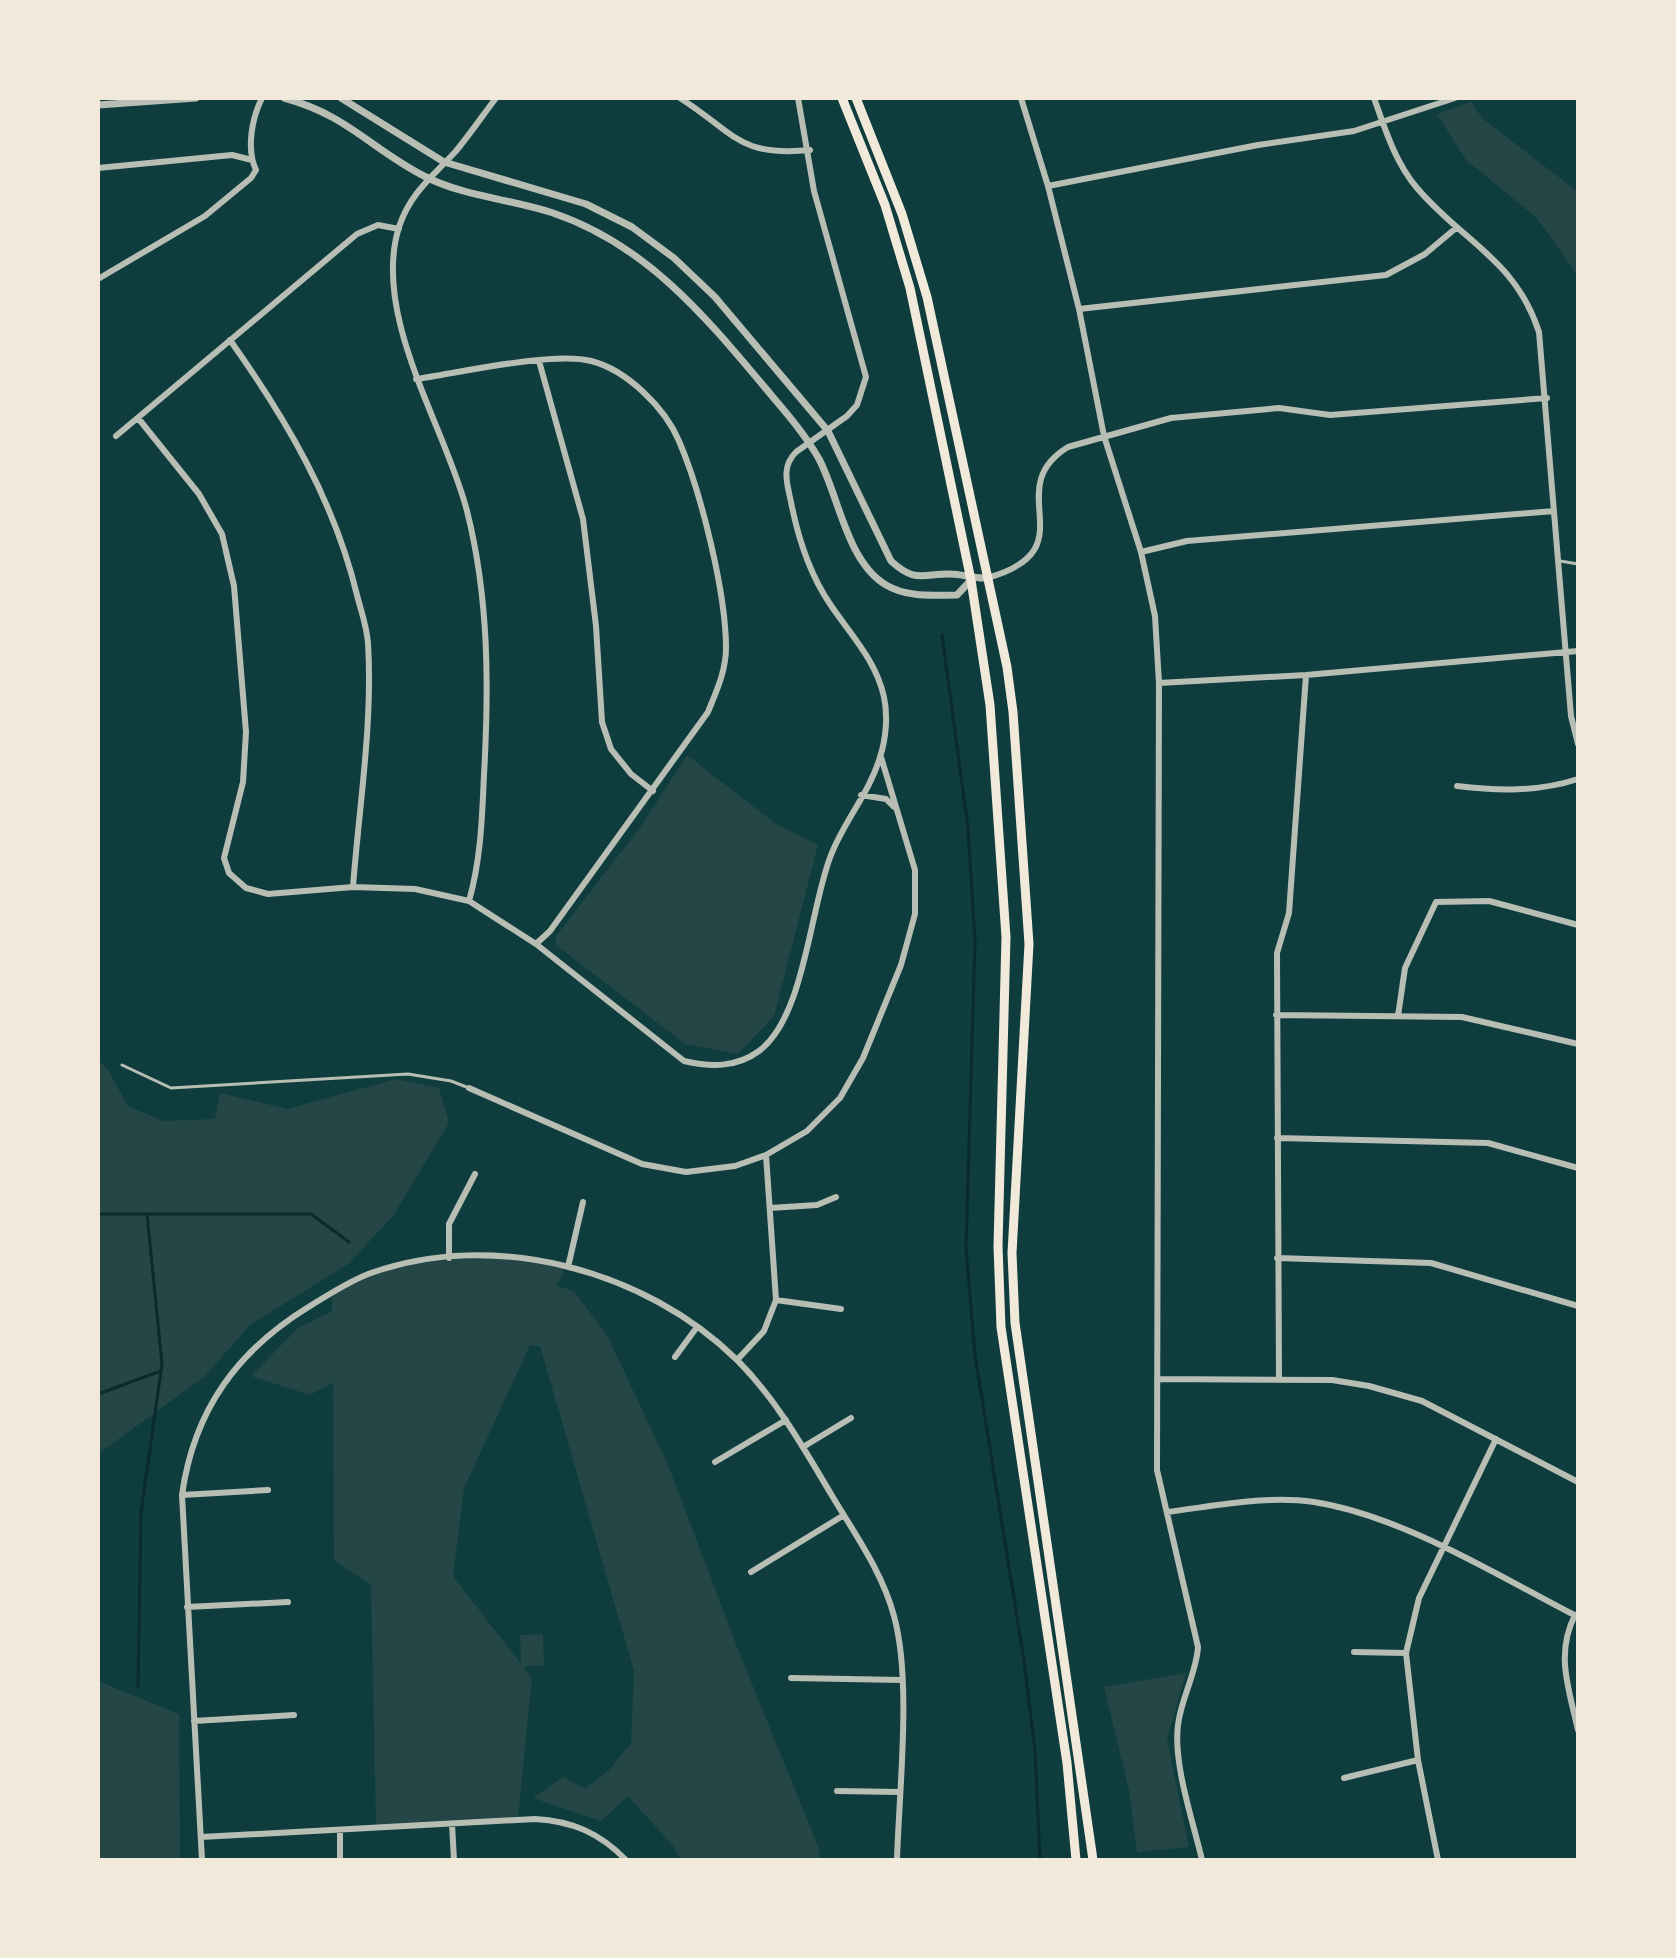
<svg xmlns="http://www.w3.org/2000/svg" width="1676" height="1958" font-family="'Sofia Sans Condensed',sans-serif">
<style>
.green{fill:#244646}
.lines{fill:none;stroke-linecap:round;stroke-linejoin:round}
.stream{stroke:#0a2a2b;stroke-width:3}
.service{stroke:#b8beb3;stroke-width:3}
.minor{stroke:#b8beb3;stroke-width:6}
.tertiary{stroke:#b8beb3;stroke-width:7}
.primary{stroke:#f1e9da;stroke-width:9}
</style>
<rect width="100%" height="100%" fill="#0f3d3e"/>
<path class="green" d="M 1471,102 L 1482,118 L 1578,192 L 1578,276 L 1537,218 L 1466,160 L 1437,114 Z
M 687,755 L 776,824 L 818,845 L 774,1016 L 738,1054 L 685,1044 L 556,945 L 556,936 L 642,825 Z
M 98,1061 L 107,1068 L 128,1106 L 163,1121 L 215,1119 L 220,1093 L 287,1109 L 396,1079 L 439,1088 L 449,1123 L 393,1216 L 348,1264 L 250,1325 L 204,1377 L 98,1454 Z
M 481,1256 L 566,1265 L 557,1286 L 574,1291 L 607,1335 L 668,1465 L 741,1657 L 818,1846 L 820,1860 L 680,1860 L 674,1847 L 628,1796 L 601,1821 L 533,1798 L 563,1777 L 585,1789 L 609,1770 L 631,1743 L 634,1671 L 540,1346 L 530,1345 L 464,1488 L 453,1576 L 521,1664 L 520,1635 L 543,1634 L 544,1665 L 523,1667 L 532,1678 L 518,1819 L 376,1826 L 371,1585 L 334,1560 L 333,1383 L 310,1395 L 251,1376 L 298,1328 L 332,1311 L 332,1288 L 391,1267 Z
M 1186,1673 L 1167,1740 L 1189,1847 L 1137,1852 L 1129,1790 L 1104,1687 Z
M 98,1681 L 179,1714 L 180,1860 L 98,1860 Z"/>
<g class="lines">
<path class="stream" d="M 942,635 L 968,828 L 975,941 L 966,1248 L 975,1355 L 1024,1661 L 1035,1751 L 1040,1860
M 98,1214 L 311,1214 L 349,1242
M 98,1394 L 161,1371
M 138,1687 L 141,1512 L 162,1364 L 147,1214"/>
<path class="service" d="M 1560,561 L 1578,564
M 122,1065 L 171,1088 L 408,1074 L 451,1081 L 469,1088"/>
<path class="minor" d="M 680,98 C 735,133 738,157 810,150
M 1021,98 L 1048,186 L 1079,309 L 1104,436 L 1141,552 L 1155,616 L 1159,683 L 1157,1470 L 1198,1647 C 1196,1675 1181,1698 1178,1725 C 1173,1764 1193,1821 1202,1860
M 1374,98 C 1385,129 1395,162 1417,188 C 1464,243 1515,259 1539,332 L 1571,716 L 1578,744
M 98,168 L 232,155 L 252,160
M 1048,186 L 1258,145 L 1354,131 L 1455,98
M 98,279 L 205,216 L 251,178 L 256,170 C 246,149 252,118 262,98
M 1079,309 L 1386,275 L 1425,254 L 1456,228
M 230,340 C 286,419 334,500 357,595 C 361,611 367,627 368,643 C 373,723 359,807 353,887
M 539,361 L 583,519 L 596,626 L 602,722 L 611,749 L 631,774 L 653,791
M 416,379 C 458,373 554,351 591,361 C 627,370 665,408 679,441 C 701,492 726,593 726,648 C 726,671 716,692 708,712 L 550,931 L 536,944
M 138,418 L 199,494 L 222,534 L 234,586 L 246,732 L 243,782 L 224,858 L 229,873 L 246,888 L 268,894 L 353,887 L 415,889 L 469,901 L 536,944 L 684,1061 C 710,1067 736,1068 759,1051 C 805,1017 810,907 831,855 C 844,821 870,792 880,757 C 886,739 888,716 884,697 C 876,660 850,634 830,604 C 809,573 798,538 791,502 C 787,483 781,467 796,452 L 847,416 L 857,405 L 866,377 L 814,191 L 798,98
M 116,436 L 357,234 L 378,225 L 399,229
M 1141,552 L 1187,541 L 1554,511
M 987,578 C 1090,549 998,490 1068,447 L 1171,418 L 1279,408 L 1330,415 L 1547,398
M 1159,683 L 1306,675 L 1578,651
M 1457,786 C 1498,791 1538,792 1578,779
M 861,795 L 886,799 L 894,807
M 469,901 C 481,859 482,818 484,775 C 489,686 489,598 467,511 C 446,428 371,316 399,227 C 410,193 433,176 456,151 C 470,134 483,115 496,98
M 1276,1015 L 1462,1017 L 1578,1044
M 1398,1016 L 1405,968 L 1436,902 L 1489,901 L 1578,925
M 469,1088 L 642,1164 L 686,1172 L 735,1166 L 766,1155 L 807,1131 L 840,1098 L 863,1058 L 901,965 L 915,914 L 915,870 L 881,757
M 1277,1138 L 1488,1143 L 1578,1168
M 770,1208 L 817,1205 L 836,1197
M 449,1258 L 449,1224 L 475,1174
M 1277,1258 L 1431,1263 L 1578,1306
M 568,1267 L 583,1202
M 776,1300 L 841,1309
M 675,1357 L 697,1327
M 737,1360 L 764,1331 L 776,1300 L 766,1155
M 1157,1379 L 1332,1380 L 1369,1386 L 1422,1401 L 1578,1482
M 1279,1379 L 1277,953 L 1289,913 L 1306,675
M 803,1447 L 851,1418
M 715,1462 L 786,1420
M 182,1495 L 268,1490
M 1167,1512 C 1215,1506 1266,1495 1314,1502 C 1403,1516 1498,1576 1578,1617
M 751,1572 L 844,1515
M 187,1607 L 288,1602
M 1575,1615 C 1555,1654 1569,1689 1578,1730
M 1354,1652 L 1406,1653
M 791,1678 L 902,1680
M 194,1721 L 294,1715
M 1344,1778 L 1418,1760
M 837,1791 L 899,1792
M 452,1824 L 454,1860
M 340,1830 L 340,1860
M 201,1837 L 535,1819 C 572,1821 600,1833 626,1860
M 202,1860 L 182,1495 C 194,1409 238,1350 310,1306 C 330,1294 349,1281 371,1273 C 494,1229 646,1270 737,1360 C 776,1399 803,1447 831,1494 C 854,1533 882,1571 894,1616 C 912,1681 899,1790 897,1860
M 1438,1860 L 1418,1760 L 1406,1653 L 1419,1598 L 1496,1439"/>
<path class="tertiary" d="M 284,98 C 348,115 372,150 426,177 C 466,197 511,199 553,213 C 650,246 709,321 772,396 C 789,416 806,436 819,459 C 839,497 847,562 886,585 C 908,598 933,595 957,595 L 971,580
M 341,98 L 444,162 L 586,204 L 632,227 L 674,258 L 715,297 L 828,431 L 891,561 C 915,583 922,574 950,574 C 963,574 973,579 987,578
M 98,105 L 196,98"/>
<path class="primary" d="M 842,98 L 885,205 L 910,288 L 971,580 L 990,705 L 1006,937 L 998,1246 L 1001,1327 L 1067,1763 L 1076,1860
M 856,98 L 902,214 L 927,297 L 1007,667 L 1013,712 L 1029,944 L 1012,1253 L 1015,1323 L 1093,1860"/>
</g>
<rect width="1676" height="1958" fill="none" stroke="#f1e9da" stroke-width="200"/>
</svg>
